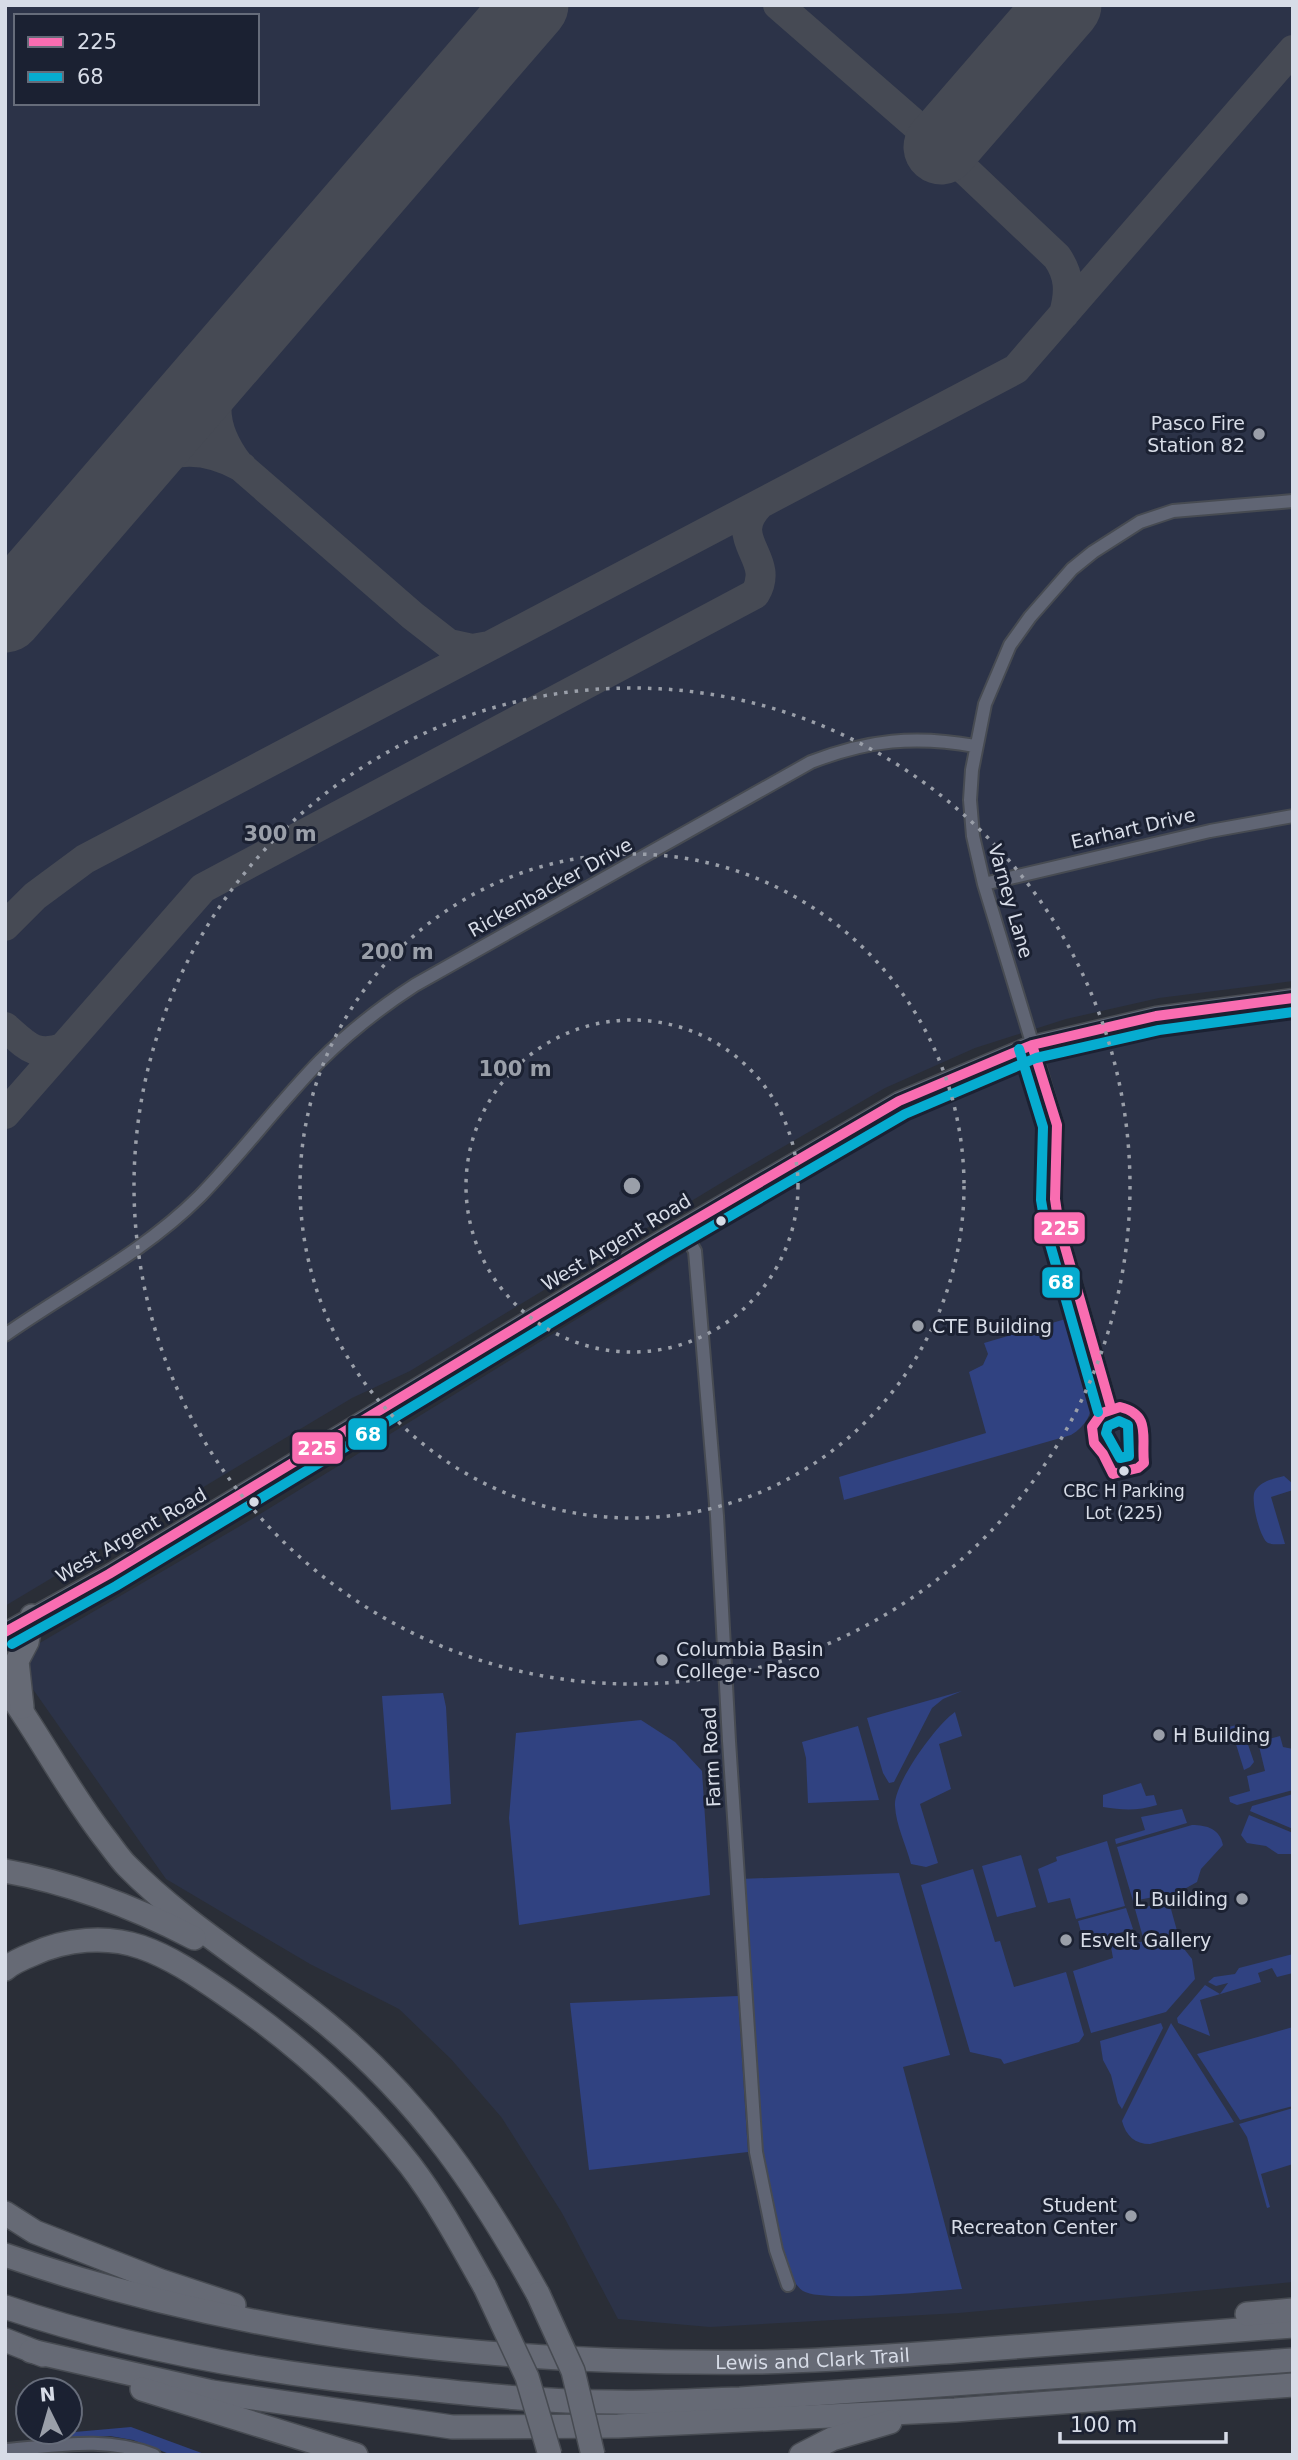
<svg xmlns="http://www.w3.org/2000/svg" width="1298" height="2460" font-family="'DejaVu Sans',sans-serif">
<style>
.built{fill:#2c3348;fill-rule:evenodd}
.green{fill:#304281}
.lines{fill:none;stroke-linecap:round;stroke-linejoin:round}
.taxiway{stroke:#464a54;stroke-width:30}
.runway{stroke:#464a54;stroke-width:75}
.street-casing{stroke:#474b52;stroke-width:16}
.secondary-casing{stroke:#474b52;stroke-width:21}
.highway-casing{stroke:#474b52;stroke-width:26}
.street{stroke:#606574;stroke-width:12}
.secondary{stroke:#616878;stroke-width:18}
.highway{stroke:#666a75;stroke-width:23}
.highway-bridge-casing{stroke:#474b52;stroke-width:26;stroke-linecap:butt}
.highway-bridge{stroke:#666a75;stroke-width:23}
.bus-1-casing{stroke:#1b2132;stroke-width:16}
.bus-2-casing{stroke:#1b2132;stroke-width:16}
.bus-1{stroke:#f96db1;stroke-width:10}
.bus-2{stroke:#06acd0;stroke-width:10}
.ring{fill:none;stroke:#9a9fa9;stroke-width:3.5;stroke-dasharray:3.5 7}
.poi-dot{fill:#9a9fa9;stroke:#1b2132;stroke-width:2.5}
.bus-dot{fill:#d7dce7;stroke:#1b2132;stroke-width:2.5}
.labels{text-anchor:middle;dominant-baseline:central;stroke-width:6;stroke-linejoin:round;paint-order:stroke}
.bus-label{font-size:17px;fill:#d7dce7;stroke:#1b2132}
.poi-label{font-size:19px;fill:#d7dce7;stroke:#1b2132;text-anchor:start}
.street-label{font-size:19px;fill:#d7dce7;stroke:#1b2132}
.centre{fill:#9a9fa9;stroke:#1b2132;stroke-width:3.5}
.ring-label{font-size:21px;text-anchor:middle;font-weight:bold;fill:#9a9fa9;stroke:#1b2132;stroke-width:6;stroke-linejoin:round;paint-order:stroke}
.line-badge{stroke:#1b2132;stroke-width:2.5}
.badge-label{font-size:19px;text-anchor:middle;font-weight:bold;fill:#fff}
</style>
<rect width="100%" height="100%" fill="#2a2e37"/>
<path class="built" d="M 5,5 L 1293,5 L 1293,981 L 1159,998 L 1066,1019 L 975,1048 L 885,1088 L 731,1177 L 410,1371 L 352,1398 L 5,1606 ZM 16,16 L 257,16 L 257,103 L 16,103 Z
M 1293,1014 L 1293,2282 L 959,2313 L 710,2327 L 618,2319 L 562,2213 L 502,2118 L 451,2059 L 399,2009 L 310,1964 L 166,1879 L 23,1675 L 38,1644 L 252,1519 L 827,1165 L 913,1116 L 1070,1053 L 1162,1031 L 1258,1017 Z"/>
<path class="green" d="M 1069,1318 C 1075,1334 1080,1350 1084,1366 C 1092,1393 1100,1417 1071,1435 L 844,1500 L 839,1477 L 986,1433 L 969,1372 L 983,1365 L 988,1354 L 984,1343 Z
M 1284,1476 L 1293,1484 L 1293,1490 L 1271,1497 L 1285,1544 C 1280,1544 1273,1545 1268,1543 C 1260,1539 1250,1499 1255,1491 C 1261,1481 1273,1479 1284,1476 Z
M 962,1691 L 943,1699 L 932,1708 L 894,1782 L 889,1783 L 883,1773 L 867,1718 Z
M 443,1693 L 446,1707 L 451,1804 L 391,1810 L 382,1696 Z
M 955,1712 L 962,1736 L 939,1744 L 951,1789 L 920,1804 L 938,1863 L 926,1867 L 911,1864 C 906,1845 896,1825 895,1806 C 893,1784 937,1724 955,1712 Z
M 641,1720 L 675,1742 L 702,1771 L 710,1895 L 519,1925 L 509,1818 L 516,1733 Z
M 1241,1724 L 1254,1762 L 1250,1767 L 1244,1770 L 1235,1741 L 1224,1744 L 1220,1729 Z
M 858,1726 L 879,1800 L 808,1803 L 806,1758 L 802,1742 Z
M 1280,1736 L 1283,1747 L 1293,1749 L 1293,1790 L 1237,1805 L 1230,1802 L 1229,1797 L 1250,1791 L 1247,1776 L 1265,1771 L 1258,1742 Z
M 1141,1783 L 1146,1796 L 1154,1795 L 1157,1805 C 1137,1811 1123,1810 1103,1807 L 1103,1795 Z
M 1293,1794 L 1293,1829 L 1250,1811 L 1252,1806 Z
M 1182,1809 L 1187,1823 L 1116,1844 L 1115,1839 L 1145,1830 L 1141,1817 Z
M 1249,1815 L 1293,1833 L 1293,1854 L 1278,1854 L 1266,1846 L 1247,1843 L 1241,1835 Z
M 1192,1825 C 1207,1825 1220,1829 1223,1845 L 1201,1869 L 1197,1882 L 1179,1892 L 1133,1901 L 1117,1847 Z
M 1107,1841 L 1125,1906 L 1076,1919 L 1070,1898 L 1048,1903 L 1038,1869 L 1057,1861 L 1056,1857 Z
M 1021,1855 L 1036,1907 L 997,1917 L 982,1866 Z
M 973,1869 L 995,1942 L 1000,1941 L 1014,1987 L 1066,1972 L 1084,2035 L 1079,2042 L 1004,2064 L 1001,2059 L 970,2052 L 921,1885 Z
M 899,1873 L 950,2055 L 903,2067 L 962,2289 C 933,2291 823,2303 803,2291 C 779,2276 761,2164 757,2134 C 748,2050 746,1963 740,1879 Z
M 1169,1902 L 1181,1945 L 1192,1959 L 1195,1979 L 1166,2012 L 1091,2033 L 1073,1971 L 1113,1958 L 1111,1947 L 1135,1940 L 1137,1943 L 1144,1941 L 1135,1909 Z
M 1126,1908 L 1133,1929 L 1084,1943 L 1078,1921 Z
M 1293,1954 L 1293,1973 L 1277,1977 L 1272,1968 L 1258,1973 L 1261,1982 L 1200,2000 L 1210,2036 L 1178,2023 L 1177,2018 L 1205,1985 L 1220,1994 L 1228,1983 L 1216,1986 L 1208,1982 L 1214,1977 L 1235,1974 L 1239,1968 Z
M 738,1996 L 748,2152 L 589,2170 L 570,2003 Z
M 1161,2023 L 1163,2028 L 1122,2109 L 1118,2103 L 1111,2075 L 1103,2060 L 1100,2041 Z
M 1171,2023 L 1234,2122 L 1150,2144 C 1135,2144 1126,2136 1122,2121 Z
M 1293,2027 L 1293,2106 L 1240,2120 L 1197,2054 Z
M 1293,2108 L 1293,2164 L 1261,2174 L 1270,2207 L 1267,2208 L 1247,2137 L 1239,2124 Z
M 131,2427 L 207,2455 L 172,2455 L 133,2440 L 110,2436 L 62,2439 L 52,2434 Z"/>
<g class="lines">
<path class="taxiway" d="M 778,5 L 941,147 L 1057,257 C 1070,276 1070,292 1064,314
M 239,345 C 213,389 205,421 239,465 L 413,616 L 449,644 L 472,649 L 489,646
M 123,479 C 163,449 196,442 242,467
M 5,926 L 35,896 L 85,859 L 1016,369 L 1293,50
M 5,1027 C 25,1044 34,1058 63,1048
M 5,1114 L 203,888 L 755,594 C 777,558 725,540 759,505"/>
<path class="runway" d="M 941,147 L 1064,5
M 5,615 L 531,5"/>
<defs>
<path id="street" d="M 984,884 L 1210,831 L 1293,816
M 681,1228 L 695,1251 L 717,1516 L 729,1741 L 756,2152 L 776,2250 L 788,2285
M 5,1335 C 71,1289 143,1253 200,1196 C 242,1153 278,1104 320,1061 C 349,1032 381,1007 415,985 L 811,762 C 868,740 915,735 975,746
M 1111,1408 L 1059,1226 L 1055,1199 L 1057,1125 L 984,884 L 973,836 L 970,800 L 972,770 L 985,704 L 1010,645 L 1030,617 L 1072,569 L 1093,552 L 1140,522 L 1173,511 L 1293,501
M 5,2450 C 58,2446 103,2436 154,2455"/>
<path id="secondary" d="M 5,1632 L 109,1574 L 656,1243 L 899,1101 L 1032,1045 L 1156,1016 L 1293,998"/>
<g id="highway">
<path d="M 5,1687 C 40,1736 67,1789 104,1837 C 112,1847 119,1858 127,1866 C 187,1927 262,1970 327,2024 C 421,2102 479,2188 538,2294"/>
<path d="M 22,1707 L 17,1661 L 27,1642 L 32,1616"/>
<path d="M 5,1871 C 72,1883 134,1907 194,1938"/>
<path d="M 5,1969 C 13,1962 23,1958 33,1954 C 66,1939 106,1935 141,1947 C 170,1957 195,1974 220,1991 C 291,2039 357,2097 410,2165 C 439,2203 462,2246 485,2287"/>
<path d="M 5,2213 L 35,2232 L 161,2281 L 234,2305"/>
<path id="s1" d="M 5,2255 C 247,2339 503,2365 758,2362 C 830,2361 902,2355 973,2350 C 1080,2342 1186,2334 1293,2326"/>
<path d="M 5,2307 C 138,2352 277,2375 416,2388 C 482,2395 547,2402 612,2402 C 655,2403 697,2400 740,2399 L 1293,2360"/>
<path d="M 1247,2314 L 1293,2310"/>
<path d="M 5,2340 L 43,2355"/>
<path d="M 31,2351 L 212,2392 L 452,2427 L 618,2426 L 955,2410 L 1293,2385"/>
<path d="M 142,2389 L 356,2455"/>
<path d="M 801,2455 L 832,2439 L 890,2422"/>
</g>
</defs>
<use href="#street" class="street-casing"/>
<use href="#secondary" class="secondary-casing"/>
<use href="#highway" class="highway-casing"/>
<use href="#street" class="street"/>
<use href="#secondary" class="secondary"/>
<use href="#highway" class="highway"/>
<defs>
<path id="highway-bridge" d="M 485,2287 L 527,2377 L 550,2455
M 538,2294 L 573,2371 L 593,2455"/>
</defs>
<use href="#highway-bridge" class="highway-bridge-casing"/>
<use href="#highway-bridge" class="highway-bridge"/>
<defs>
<path id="bus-1" d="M 1032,1045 L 1057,1125 L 1055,1199 L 1059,1226 L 1111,1408
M 1120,1407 C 1152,1415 1141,1437 1144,1463 L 1138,1468 L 1113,1474 L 1103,1454 L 1094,1443 L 1092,1427 L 1102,1413 Z
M 5,1632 L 109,1574 L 656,1243 L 899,1101 L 1032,1045 L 1156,1016 L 1293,998"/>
<path id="bus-2" d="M 1019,1049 L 1043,1127 L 1041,1200 L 1046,1230 L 1098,1412
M 1119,1421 L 1128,1425 L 1129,1456 L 1120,1458 L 1106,1433 L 1108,1426 Z
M 12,1644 L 116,1586 L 663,1255 L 905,1114 L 1036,1058 L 1159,1030 L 1293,1012"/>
</defs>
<use href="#bus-1" class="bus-1-casing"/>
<use href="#bus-2" class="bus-2-casing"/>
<use href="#bus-1" class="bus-1"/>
<use href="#bus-2" class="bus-2"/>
</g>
<g class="ring">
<circle cx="632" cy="1186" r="166"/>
<circle cx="632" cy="1186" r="332"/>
<circle cx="632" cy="1186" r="498"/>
</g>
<g class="poi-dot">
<circle cx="1259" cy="434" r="7"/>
<circle cx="918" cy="1326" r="7"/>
<circle cx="662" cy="1660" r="7"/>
<circle cx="1159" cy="1735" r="7"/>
<circle cx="1242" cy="1899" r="7"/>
<circle cx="1066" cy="1940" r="7"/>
<circle cx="1131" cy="2216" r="7"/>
</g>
<g class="bus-dot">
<circle cx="721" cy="1221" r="6"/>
<circle cx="1124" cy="1471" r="6"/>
<circle cx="254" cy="1502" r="6"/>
</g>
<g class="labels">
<g class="bus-label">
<text x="1124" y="1491">CBC H Parking<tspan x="1124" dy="22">Lot (225)</tspan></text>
</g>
<g class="poi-label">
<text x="1245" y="423" text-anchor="end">Pasco Fire<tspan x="1245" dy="22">Station 82</tspan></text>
<text x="932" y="1326">CTE Building</text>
<text x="676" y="1649">Columbia Basin<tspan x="676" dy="22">College - Pasco</tspan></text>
<text x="1173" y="1735">H Building</text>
<text x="1228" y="1899" text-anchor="end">L Building</text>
<text x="1080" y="1940">Esvelt Gallery</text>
<text x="1117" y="2205" text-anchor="end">Student<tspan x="1117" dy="22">Recreaton Center</tspan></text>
</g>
<g class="street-label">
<text transform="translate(1133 828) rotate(-13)">Earhart Drive</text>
<text transform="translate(550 887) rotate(-29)">Rickenbacker Drive</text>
<text transform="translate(1011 901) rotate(74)">Varney Lane</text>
<text transform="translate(616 1242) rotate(-31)">West Argent Road</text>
<text transform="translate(131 1535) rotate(-30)">West Argent Road</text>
<text transform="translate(711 1757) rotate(-93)">Farm Road</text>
<text stroke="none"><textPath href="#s1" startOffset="819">Lewis and Clark Trail</textPath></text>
</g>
</g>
<circle cx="632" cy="1186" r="10" class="centre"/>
<g class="ring-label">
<text x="280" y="841">300 m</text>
<text x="397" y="959">200 m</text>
<text x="515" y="1076">100 m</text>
</g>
<g class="line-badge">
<rect x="1033" y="1211" width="53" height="34" rx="7" fill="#f96db1"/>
<rect x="1041" y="1266" width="40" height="33" rx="7" fill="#06acd0"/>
<rect x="347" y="1417" width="41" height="34" rx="7" fill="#06acd0"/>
<rect x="291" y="1431" width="53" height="34" rx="7" fill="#f96db1"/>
</g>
<g class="badge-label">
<text x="1060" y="1235">225</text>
<text x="1061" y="1289">68</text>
<text x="368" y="1441">68</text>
<text x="317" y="1455">225</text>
</g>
<rect width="1298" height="2460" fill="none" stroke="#d7dce7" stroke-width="14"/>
<rect x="14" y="14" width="245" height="91" fill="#1b2132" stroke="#666c7a" stroke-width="2"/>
<rect x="28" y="37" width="35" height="10" fill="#f96db1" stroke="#666c7a" stroke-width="2"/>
<text x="77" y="49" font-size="21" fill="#d7dce7">225</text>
<rect x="28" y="72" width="35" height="10" fill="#06acd0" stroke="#666c7a" stroke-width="2"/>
<text x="77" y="84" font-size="21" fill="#d7dce7">68</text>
<g transform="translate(49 2411) rotate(355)"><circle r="33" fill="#1b2132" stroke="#666c7a" stroke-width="2"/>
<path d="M0-5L12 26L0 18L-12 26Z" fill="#9a9fa9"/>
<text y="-10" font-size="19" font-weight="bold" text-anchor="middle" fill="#d7dce7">N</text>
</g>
<path d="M1060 2432v10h166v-10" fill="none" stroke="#d7dce7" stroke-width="3.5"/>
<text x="1070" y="2432" font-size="21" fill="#d7dce7" stroke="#1b2132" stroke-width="5" paint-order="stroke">100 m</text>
</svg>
